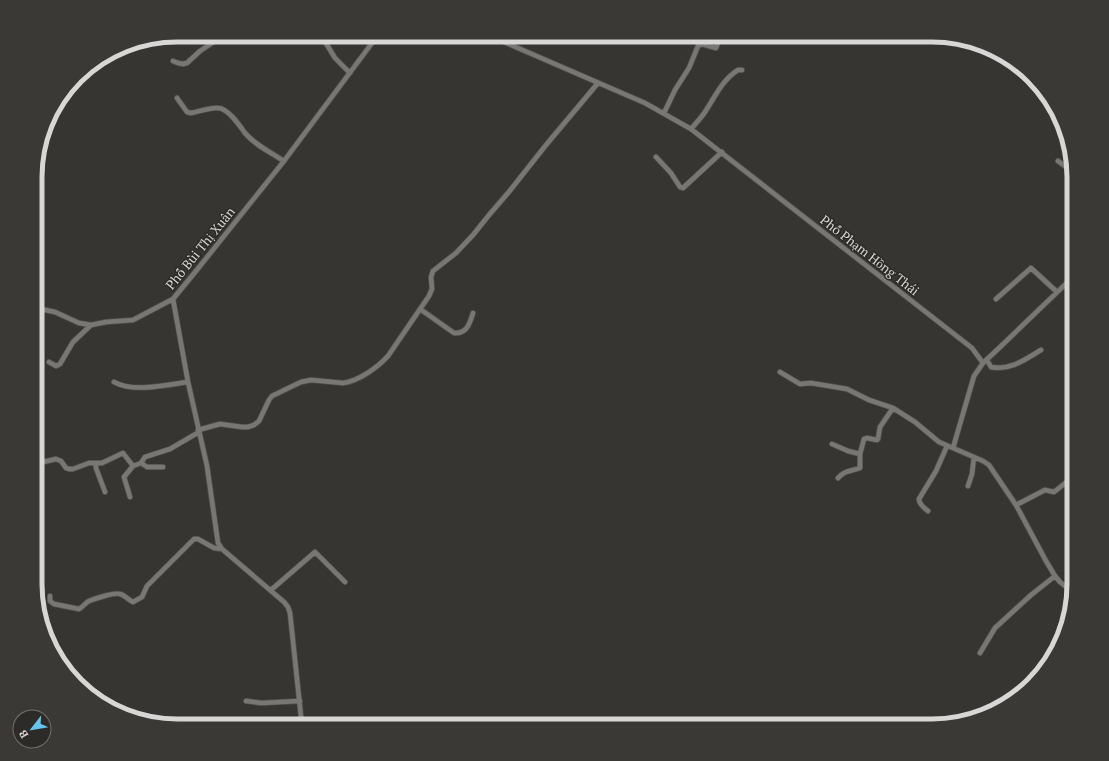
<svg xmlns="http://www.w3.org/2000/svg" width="1109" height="761" font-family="'PT Serif',serif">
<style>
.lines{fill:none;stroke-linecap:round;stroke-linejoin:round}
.street-casing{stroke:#53514e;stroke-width:6}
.street{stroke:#797773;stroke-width:4.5}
.labels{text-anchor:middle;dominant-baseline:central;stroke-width:3;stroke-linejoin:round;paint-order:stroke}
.street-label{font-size:13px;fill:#d8d7d5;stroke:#2d2b28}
.rim{fill:none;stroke:#d8d7d5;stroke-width:5}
</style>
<rect width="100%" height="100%" fill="#373532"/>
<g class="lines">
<defs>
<path id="street" d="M 321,35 L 335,58 L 350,73
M 488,35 L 645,103 L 691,129 L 972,348 L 983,363 L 974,376 L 953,448 L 983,461 L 989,465 L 1016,505 L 1046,561 L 1055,576 L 1060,582 L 1074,593
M 173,61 L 178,63 L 183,64 L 187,63 L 200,51 L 224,35
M 177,98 L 187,112 L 191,113 C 197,112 213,107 218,108 C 228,108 240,126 245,133 C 255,145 270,152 284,161
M 664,113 L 675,90 L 689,68 L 698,46 L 702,44 L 716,48 L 721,35
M 691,129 C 696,123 701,118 705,112 C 715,97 722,80 738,70 L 742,70
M 656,157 L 671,173 L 680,187 L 683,188 L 722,152
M 1058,161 L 1074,173
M 996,299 L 1031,268 L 1057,292
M 36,308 L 55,312 L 79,323 L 91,325 L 106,322 L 133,320 L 173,299
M 420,309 L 454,333 C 467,334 470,323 473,313
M 36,322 L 39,308
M 987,360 L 991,367 C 1010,371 1026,359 1041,350
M 49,362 L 56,366 L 60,364 L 73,342 L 91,325
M 983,363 L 998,349 L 1074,276
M 780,372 L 800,384 L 811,383 L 847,389 L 869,400 L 893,408 L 915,422 L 939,442 L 953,448
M 114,382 C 133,393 167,385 188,382
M 198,430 L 220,424 L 242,427 L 248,427 L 254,425 L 259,421 L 269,400 L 272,396 L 301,382 L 311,380 L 343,383 C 359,381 378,367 388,356 L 429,296 L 432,289 L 431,277 L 433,271 L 456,253 L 473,235 L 489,215 L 508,193 L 546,145 L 598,83
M 832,444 L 848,451 L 860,454
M 96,463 L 96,468 L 105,492
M 141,463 L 147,467 L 163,467
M 36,466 L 43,462 L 56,459 L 61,461 L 66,468 L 69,469 L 73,469 L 89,463 L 102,463 L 123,453 L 133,466
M 838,478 C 845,470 852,471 860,468 L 860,454 L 864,439 L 867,438 L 877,440 L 878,439 L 880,427 L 893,408
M 968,486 L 972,474 L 974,457
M 130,497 L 124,477 L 133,466 L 141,463 L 145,457 L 170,449 L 199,432
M 1016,505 L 1045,490 L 1054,492 L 1074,476
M 928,511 C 924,508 919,504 919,499 L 936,471 L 947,446
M 271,590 L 315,552 L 345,582
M 50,596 L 50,601 L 54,604 L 79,609 C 83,607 85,603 89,601 C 94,599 115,592 120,594 C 125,595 128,600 133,602 L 142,597 L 147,586 L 194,539 L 198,539 L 214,548 L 222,549
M 980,653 L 995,628 L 1031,595 L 1055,576
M 246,701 L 261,703 L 300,701
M 292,726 L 302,725
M 302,726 L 290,613 L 288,607 L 284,602 L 222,549 L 218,543 L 207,466 L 188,382 L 173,299 L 196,271 L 284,161 L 378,35"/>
</defs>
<use href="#street" class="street-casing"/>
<use href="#street" class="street"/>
</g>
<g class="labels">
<g class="street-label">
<text transform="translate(200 248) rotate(-51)">Phố Bùi Thị Xuân</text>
<text transform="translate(870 255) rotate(38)">Phố Phạm Hồng Thái</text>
</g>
</g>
<path d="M0 0H1109V761H0ZM177 42H932A135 135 0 0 1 1067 177V584A135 135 0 0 1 932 719H177A135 135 0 0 1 42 584V177A135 135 0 0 1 177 42Z" fill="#3b3936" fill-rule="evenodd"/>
<path class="rim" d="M177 42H932A135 135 0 0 1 1067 177V584A135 135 0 0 1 932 719H177A135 135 0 0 1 42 584V177A135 135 0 0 1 177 42Z"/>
<g transform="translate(32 729) rotate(239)"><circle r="19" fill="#2d2b28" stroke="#71706d"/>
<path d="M0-3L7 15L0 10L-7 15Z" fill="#66c4ef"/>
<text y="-6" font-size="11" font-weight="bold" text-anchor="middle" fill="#d8d7d5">B</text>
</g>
</svg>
